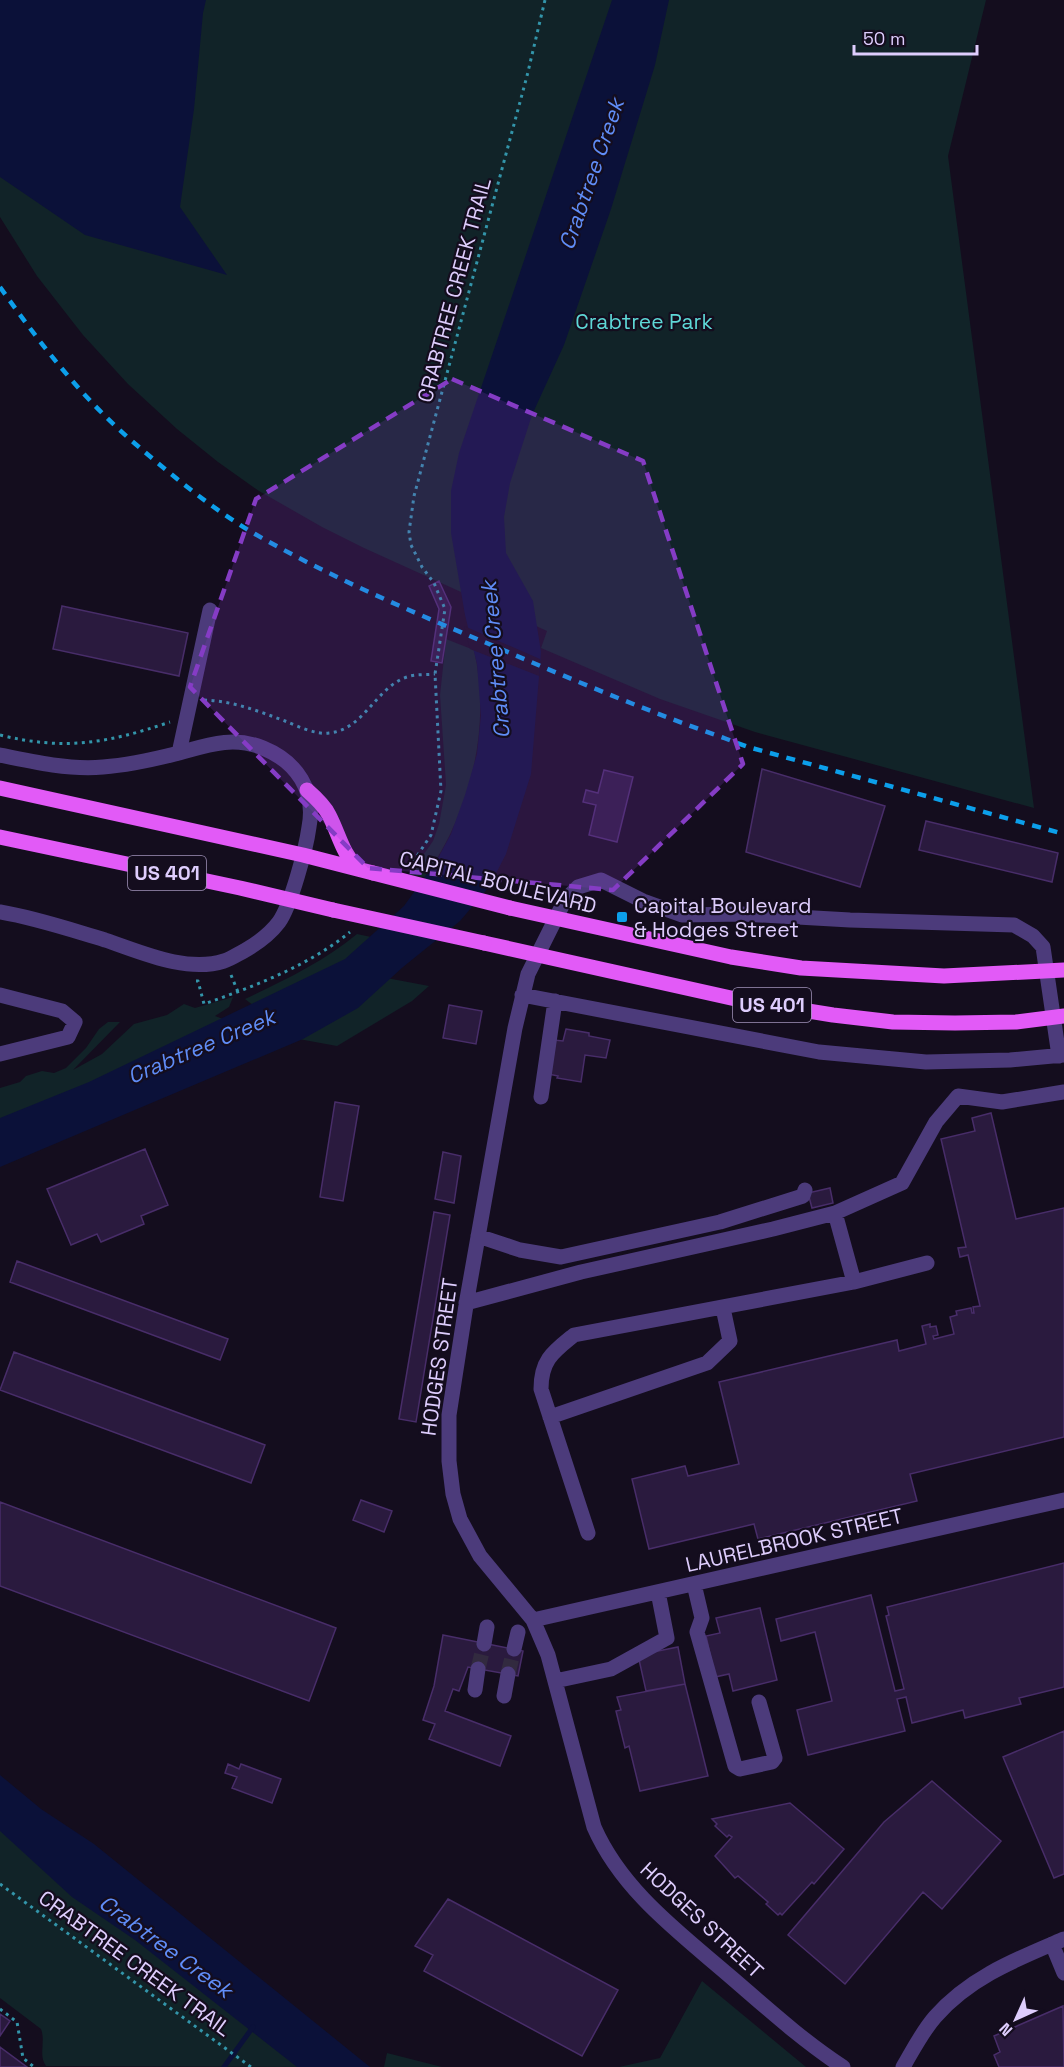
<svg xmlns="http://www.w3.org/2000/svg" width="1064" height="2067" font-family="'Space Grotesk',sans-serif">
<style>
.green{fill:#112328}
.water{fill:#0b1139}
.pier{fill:#140d1e}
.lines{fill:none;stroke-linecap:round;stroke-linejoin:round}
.stream{stroke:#0b1139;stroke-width:5}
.building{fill:#2a1a3e;stroke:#482d69;stroke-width:1.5}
.minor-tunnel{stroke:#322a3f;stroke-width:15;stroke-dasharray:15 8;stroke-linecap:butt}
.path{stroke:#3395aa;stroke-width:3;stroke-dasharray:3 4.5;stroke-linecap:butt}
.minor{stroke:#4c3b7b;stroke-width:15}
.major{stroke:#e25af7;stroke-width:15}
.rail{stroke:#0c9fea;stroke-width:4.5;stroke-dasharray:9 8;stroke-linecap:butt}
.major-bridge{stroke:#e25af7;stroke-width:15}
.marked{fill:#853cc5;fill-opacity:0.2;stroke:#853cc5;stroke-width:4.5;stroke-dasharray:12 8;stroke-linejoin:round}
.poi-dot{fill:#0c9fea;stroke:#140d1e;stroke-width:2}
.labels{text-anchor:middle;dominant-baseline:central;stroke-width:4.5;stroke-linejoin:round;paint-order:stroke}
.shield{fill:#140d1e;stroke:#a193ba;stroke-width:1.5}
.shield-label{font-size:20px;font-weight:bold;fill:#decdfd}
.street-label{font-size:21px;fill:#decdfd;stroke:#140d1e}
.park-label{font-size:21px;fill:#5ed8d7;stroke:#140d1e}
.poi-label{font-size:21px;fill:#decdfd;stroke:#140d1e;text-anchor:start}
.water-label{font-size:22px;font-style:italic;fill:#608df7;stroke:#140d1e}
</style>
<rect width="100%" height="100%" fill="#140d1e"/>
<path class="green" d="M 0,0 L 986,0 L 948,156 L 1034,808 L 755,732 L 660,699 L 541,648 L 547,631 L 364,548 L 322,527 L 259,491 L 218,462 L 177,429 L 128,384 L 83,335 L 37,276 L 0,217 Z
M 446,639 L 474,650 C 492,728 470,813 425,877 L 409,875 L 433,841 L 439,824 L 446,785 L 440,695 Z
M 357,934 L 371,937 L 357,958 L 258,1009 L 245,999 C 283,981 325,961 357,934 Z
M 360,973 L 429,986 L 412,1001 L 337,1046 L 255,1031 L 0,1153 L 0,1088 L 20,1082 L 26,1076 L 42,1071 L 54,1073 L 66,1068 L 86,1048 L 99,1029 L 108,1022 L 120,1022 L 73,1070 L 102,1054 L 134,1024 L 167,1015 L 184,1004 L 195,1008 L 233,997 L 229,1007 L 215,1016 L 255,1031 Z
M 0,1803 L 332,2067 L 46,2066 C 38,2055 46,2042 41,2029 L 0,1998 Z
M 702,1981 L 806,2067 L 619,2067 L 660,2058 Z
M 387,2053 L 442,2067 L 384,2067 Z"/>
<path class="water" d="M 0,0 L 206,0 L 203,13 L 194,109 L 180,207 L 227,275 L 85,235 L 0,177 Z
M 612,0 L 669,0 L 655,65 L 611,209 L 564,345 L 532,415 L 510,483 L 504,517 L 506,553 L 533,601 L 541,652 L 531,774 L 506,854 L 489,887 L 460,921 L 403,967 L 358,1008 L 303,1039 L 0,1167 L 0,1118 L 89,1082 L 345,959 L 404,906 L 437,860 L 451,834 L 465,795 L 477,754 L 481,716 L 477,664 L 465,615 L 451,533 L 451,491 L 459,453 Z
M 0,1775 L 41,1809 L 94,1844 L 370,2067 L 297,2067 L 135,1940 L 72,1897 L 0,1831 Z"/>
<path class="pier" d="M 464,626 L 540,659 L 539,676 L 470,649 Z"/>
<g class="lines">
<path class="stream" d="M 224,2067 L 253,2027"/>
</g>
<path class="building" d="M 439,581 L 451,607 L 442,663 L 431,661 L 439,609 L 429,586 Z
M 62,606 L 188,633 L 179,676 L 53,649 Z
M 762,769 L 885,806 L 860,887 L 746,852 Z
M 604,770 L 633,777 L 617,842 L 589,835 L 596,805 L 583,802 L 586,790 L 598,793 Z
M 926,821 L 1058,853 L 1052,882 L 919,850 Z
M 449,1005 L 482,1011 L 476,1044 L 443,1038 Z
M 566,1029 L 589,1033 L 589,1036 L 610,1040 L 606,1058 L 585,1055 L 581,1082 L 557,1078 L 558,1076 L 548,1074 L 554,1040 L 563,1041 Z
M 335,1102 L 359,1106 L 343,1201 L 320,1197 Z
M 991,1113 L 1016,1219 L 1064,1208 L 1064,1437 L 910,1474 L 917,1501 L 758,1539 L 754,1524 L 649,1549 L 632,1479 L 685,1466 L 688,1476 L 739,1464 L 719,1382 L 897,1340 L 899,1351 L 926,1344 L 922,1326 L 930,1324 L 930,1327 L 936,1326 L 938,1335 L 933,1336 L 934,1339 L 954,1334 L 950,1317 L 957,1315 L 956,1311 L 971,1308 L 972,1313 L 974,1313 L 973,1307 L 980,1306 L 968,1255 L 960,1257 L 958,1248 L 966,1247 L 941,1139 L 975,1131 L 972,1118 Z
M 145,1149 L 168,1205 L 141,1216 L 144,1224 L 101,1242 L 97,1234 L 71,1245 L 47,1189 Z
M 443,1152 L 461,1156 L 454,1203 L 435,1199 Z
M 830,1188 L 833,1203 L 812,1208 L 808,1193 Z
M 434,1212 L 450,1215 L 416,1422 L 399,1419 Z
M 17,1261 L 228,1339 L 220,1360 L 10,1282 Z
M 14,1352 L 265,1445 L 251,1483 L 0,1390 Z
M 361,1500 L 392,1511 L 384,1532 L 353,1520 Z
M 0,1502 L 336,1628 L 309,1701 L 0,1586 Z
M 1064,1563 L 1064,1687 L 1019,1698 L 1021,1704 L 965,1718 L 963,1710 L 912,1723 L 906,1697 L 897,1699 L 905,1731 L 808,1755 L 797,1710 L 832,1701 L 815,1632 L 781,1641 L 776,1619 L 871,1595 L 895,1691 L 904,1689 L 886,1616 L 889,1615 L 887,1607 Z
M 760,1608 L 777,1680 L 733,1691 L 729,1674 L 715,1677 L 706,1636 L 720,1633 L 716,1618 Z
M 443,1635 L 523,1651 L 518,1676 L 468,1667 L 459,1691 L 453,1689 L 445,1711 L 511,1736 L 500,1766 L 429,1739 L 435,1724 L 423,1720 L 434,1686 Z
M 678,1647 L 685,1684 L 646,1691 L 638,1655 Z
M 685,1684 L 708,1776 L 640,1791 L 629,1746 L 625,1748 L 616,1711 L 621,1710 L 617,1697 Z
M 1064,1731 L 1064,1874 L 1054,1878 L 1003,1757 Z
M 228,1764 L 239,1769 L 241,1764 L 281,1779 L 272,1803 L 232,1788 L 237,1777 L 225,1773 Z
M 932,1781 L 1001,1841 L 942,1909 L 923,1892 L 845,1984 L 788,1935 L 884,1822 Z
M 790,1803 L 844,1849 L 814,1884 L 812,1882 L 782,1915 L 780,1913 L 778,1915 L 766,1904 L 768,1902 L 738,1876 L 735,1878 L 715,1856 L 732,1837 L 729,1835 L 727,1837 L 715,1826 L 717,1824 L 712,1819 Z
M 448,1899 L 618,1990 L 582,2056 L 424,1971 L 433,1955 L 415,1946 Z
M 1063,2006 L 1064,2067 L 999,2067 L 994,2055 L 1000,2052 L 994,2036 Z
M 0,2014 L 10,2021 L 0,2036 Z
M 0,2047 L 27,2067 L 0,2067 Z"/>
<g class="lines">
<path class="minor-tunnel" d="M 478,1669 L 484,1644
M 508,1674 L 514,1649"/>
<path class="path" d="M 204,700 C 233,701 258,711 285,721 C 297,726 316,735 329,733 C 364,730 376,687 407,677 C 415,674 426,675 435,674
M 0,735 C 65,751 108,743 170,722
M 409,868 L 431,835 L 441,791 L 435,674 L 445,609 L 434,583 L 422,567 L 411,545 L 409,532 L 414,496 L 527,76 L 545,0
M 231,975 L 238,992
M 196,981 L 198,981 L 204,1004 C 255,986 308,966 350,932
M 0,1884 L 251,2067
M 0,2009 L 17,2022 L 23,2058 L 34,2067"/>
<path class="minor" d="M 179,753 L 210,610
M 0,755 C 33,762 69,770 103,767 C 128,765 151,760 175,754 C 205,746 232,735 263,748 C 297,762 316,791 309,827 C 306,849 291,905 279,922 C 270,934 258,943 244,951 C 238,954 231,959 224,961 C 186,973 141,952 105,940 C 71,930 36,918 0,912
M 0,995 L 62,1011 L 75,1022 L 68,1037 L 0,1054
M 522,995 L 819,1052 L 926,1062 L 1010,1060 L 1064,1055
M 541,1097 L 555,1001
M 478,1236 L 520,1250 L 561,1257 L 720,1222 L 803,1196 L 805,1190
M 854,1282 L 927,1263
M 466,1303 L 581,1272 L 773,1229 L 835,1213 L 902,1183 L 936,1122 L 958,1096 L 1002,1102 L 1064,1092
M 550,1417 L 707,1363 L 730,1341 L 723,1308
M 588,1533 L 541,1389 C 541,1360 553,1352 574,1335 L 854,1282 L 835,1213
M 694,1584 L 702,1618 L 697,1632 L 735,1766 L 740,1769 L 772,1762 L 775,1758 L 759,1702
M 533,1620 L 1064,1500
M 484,1644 L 487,1627
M 514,1649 L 518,1632
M 555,1681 L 611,1669 L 667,1638 L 658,1592
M 475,1690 L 478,1669
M 504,1696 L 508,1674
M 1052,1944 L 1064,1973
M 843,2067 C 803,2041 768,2009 732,1978 C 680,1933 622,1891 594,1827 L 548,1655 L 533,1620 L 480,1556 L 460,1519 L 453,1494 L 449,1461 L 449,1415 L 467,1299 L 515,1028 L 528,974 L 565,900 L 578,887 L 601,880 L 643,901 L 682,915 L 742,914 L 850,920 L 1014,925 L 1033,936 L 1043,947 L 1059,1056
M 903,2067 C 913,2050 922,2032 935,2017 C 970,1977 1017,1959 1064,1939"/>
<path class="major" d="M 0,788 L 303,855 L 373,873
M 307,790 C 315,797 324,805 329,815 C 339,834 342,853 358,869
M 0,837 L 240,888 L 333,910
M 510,908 L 731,957 L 801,968 L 944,976 L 1064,970
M 484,943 L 740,1000 L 833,1015 L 893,1022 L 955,1023 L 1016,1022 L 1064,1016"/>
<path class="rail" d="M 0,287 C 41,345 85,402 139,447 C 175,478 214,510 255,534 C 330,577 410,611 489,644 C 566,677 644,710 724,738 L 748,747 L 1064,834"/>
<path class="major-bridge" d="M 373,873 L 510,908
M 333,910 L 484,943"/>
</g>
<path class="marked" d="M 452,379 L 643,461 L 743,764 L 613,890 L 368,868 L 190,687 L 256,499 Z"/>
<rect class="poi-dot" x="616" y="911" width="12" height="12" rx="3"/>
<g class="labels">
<g class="shield">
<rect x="128" y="856" width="78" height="34" rx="4.5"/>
<rect x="733" y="988" width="78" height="34" rx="4.5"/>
</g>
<g class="shield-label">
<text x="167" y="873">US 401</text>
<text x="772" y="1005">US 401</text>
</g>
<g class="street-label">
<text transform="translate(454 290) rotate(-75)">CRABTREE CREEK TRAIL</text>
<text transform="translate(498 882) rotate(14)">CAPITAL BOULEVARD</text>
<text transform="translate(439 1357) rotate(-82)">HODGES STREET</text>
<text transform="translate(794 1540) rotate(-13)">LAURELBROOK STREET</text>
<text transform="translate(702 1920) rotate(43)">HODGES STREET</text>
<text transform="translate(135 1963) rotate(36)">CRABTREE CREEK TRAIL</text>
</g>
<g class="park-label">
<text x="644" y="321">Crabtree Park</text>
</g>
<g class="poi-label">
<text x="634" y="905">Capital Boulevard<tspan x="634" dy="24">&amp; Hodges Street</tspan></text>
</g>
<g class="water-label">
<text transform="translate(591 174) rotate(-71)">Crabtree Creek</text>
<text transform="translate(495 660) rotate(-95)">Crabtree Creek</text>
<text transform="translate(201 1046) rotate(-23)">Crabtree Creek</text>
<text transform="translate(166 1946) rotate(36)">Crabtree Creek</text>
</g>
</g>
<g transform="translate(1016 2019) rotate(225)" stroke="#140d1e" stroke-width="4.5" paint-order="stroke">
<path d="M0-4.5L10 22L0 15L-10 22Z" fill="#decdfd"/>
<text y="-9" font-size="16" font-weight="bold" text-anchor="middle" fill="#decdfd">N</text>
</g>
<path d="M854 45v9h123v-9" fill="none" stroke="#decdfd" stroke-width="3"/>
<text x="863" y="45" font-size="18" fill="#decdfd" stroke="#140d1e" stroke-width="4.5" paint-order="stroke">50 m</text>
</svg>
